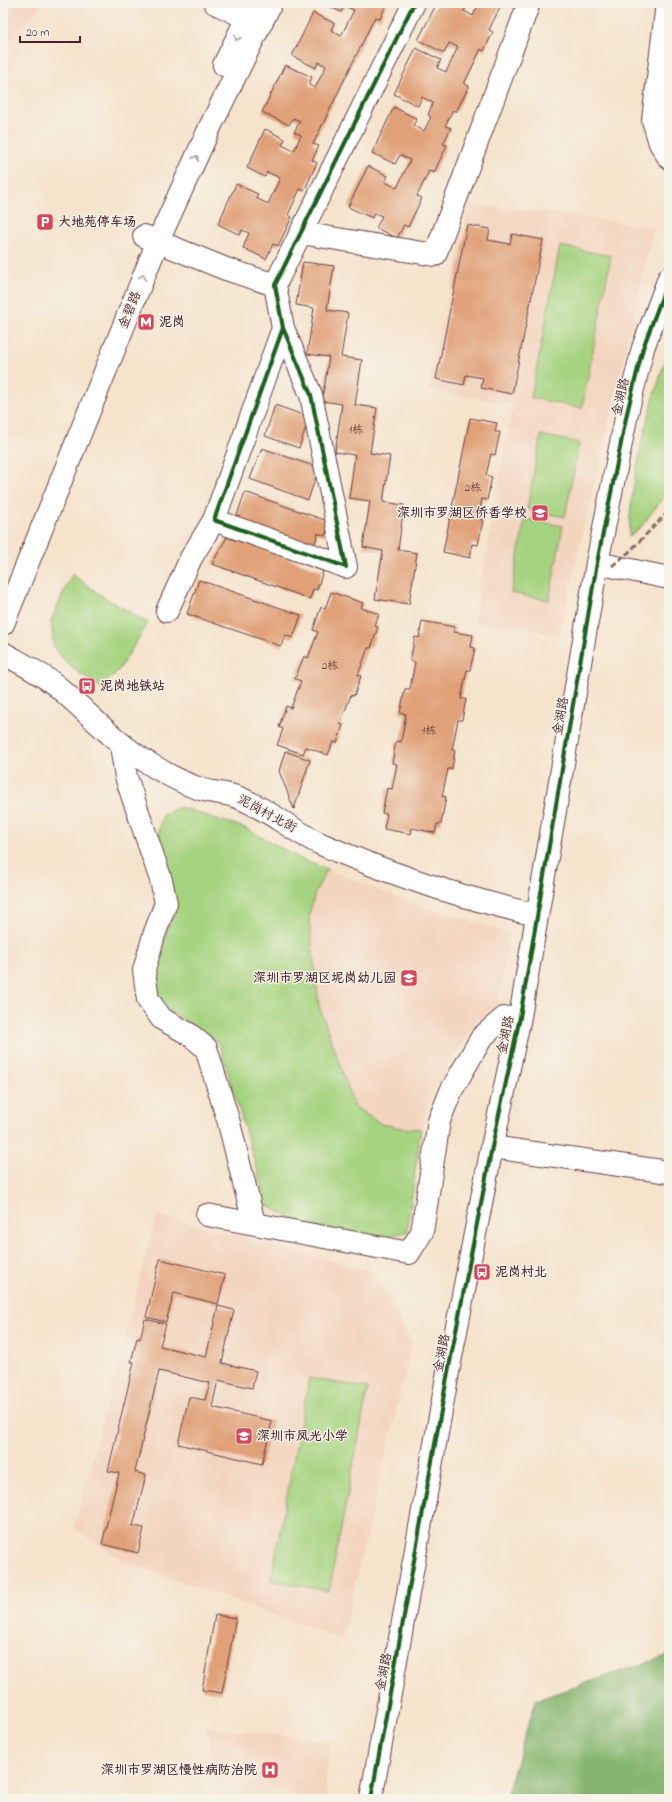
<svg xmlns="http://www.w3.org/2000/svg" width="672" height="1802" font-family="'Indie Flower','LXGW WenKai TC',sans-serif">
<style>
.built{fill:#f3d4be}
.green{fill:#a6d380;stroke:#787956}
.forest{fill:#84b56e;stroke:#676a4c}
.building{fill:#e0a078}
.lines{fill:none;stroke-linecap:round;stroke-linejoin:round}
.minor-casing{stroke:#643c43;stroke-width:24}
.minor{stroke:#fff;stroke-width:22}
.quiet{stroke:#8d6e63;stroke-width:3;stroke-dasharray:6 3;stroke-linecap:butt}
.cycleway-casing{stroke:#f7f3e8;stroke-width:6}
.cycleway{stroke:#1b5e20;stroke-width:4}
.oneway{stroke:#ae9aa0}
.labels{text-anchor:middle;dominant-baseline:central;stroke-width:3;stroke-linejoin:round;paint-order:stroke}
.number-label{font-size:11px;fill:#703f3e}
.poi-label{font-size:13px;font-weight:bold;fill:#4a1f2b;stroke:#f7f3e8;text-anchor:start}
.street-label{font-size:13px;fill:#4a1f2b;stroke:#f7f3e8}
</style>
<rect width="100%" height="100%" fill="#f7f3e8"/>
<filter id="ink" filterUnits="userSpaceOnUse"><feTurbulence type="fractalNoise" baseFrequency=".025" numOctaves="2"/><feDisplacementMap in="SourceGraphic" scale="8" xChannelSelector="R" yChannelSelector="G"/><feConvolveMatrix kernelMatrix="1 2 1 2 8 2 1 2 1" color-interpolation-filters="sRGB"/></filter>
<filter id="wash" filterUnits="userSpaceOnUse"><feTurbulence type="fractalNoise" baseFrequency=".012" numOctaves="4" result="noise"/><feDisplacementMap in="SourceGraphic" scale="16" xChannelSelector="R" yChannelSelector="G"/><feGaussianBlur stdDeviation="0.9" result="paint"/><feColorMatrix in="noise" values="0 0 0 0 0 0 0 0 0 0 0 0 0 0 0 0 0 1.4 0 .05"/><feComposite in="paint" operator="in"/></filter>
<g filter="url(#wash)">
<rect width="100%" height="100%" fill="#f5e3cc"/>
<path class="built" d="M 3,3 L 43,3 L 3,50 Z
M 469,204 L 569,215 L 654,228 L 559,634 L 474,622 L 513,404 L 428,390 Z
M 327,869 L 413,904 L 510,933 L 497,1007 L 475,1023 L 455,1055 L 431,1096 L 421,1129 L 400,1128 L 381,1124 L 355,1107 L 319,1006 L 312,951 L 309,915 L 315,893 Z
M 157,1215 L 375,1272 L 412,1344 L 342,1639 L 123,1561 L 74,1528 Z
M 206,1727 L 329,1741 L 325,1799 L 219,1799 Z"/>
<path class="green" d="M 560,246 L 611,256 L 582,408 L 531,398 Z
M 669,349 L 669,490 L 641,527 L 629,536 C 631,473 649,409 669,349 Z
M 541,435 L 579,443 L 565,517 L 527,509 Z
M 525,519 L 563,526 L 549,600 L 511,593 Z
M 72,574 L 105,598 L 148,623 L 118,671 L 108,680 L 103,689 L 72,668 L 54,648 L 51,621 Z
M 180,807 L 245,828 L 303,860 L 327,869 L 315,893 L 309,915 L 319,1006 L 355,1107 L 381,1124 L 400,1128 L 421,1129 L 407,1232 L 378,1238 L 302,1224 L 268,1206 L 219,1043 L 169,1011 L 152,1004 L 153,983 L 171,916 L 159,831 L 163,814 Z
M 309,1378 L 368,1388 L 329,1591 L 271,1580 Z"/>
<path class="forest" d="M 669,1655 L 669,1799 L 505,1799 L 536,1700 Z"/>
<g id="blocks">
<path class="building" d="M 322,3 L 387,3 L 380,19 L 375,17 L 313,144 L 319,146 L 312,160 L 317,163 L 304,191 L 300,189 L 288,215 L 292,217 L 278,246 L 273,244 L 266,259 L 243,248 L 249,233 L 242,230 L 240,235 L 218,224 L 236,184 L 258,194 L 256,198 L 268,204 L 280,178 L 267,172 L 265,177 L 247,168 L 265,129 L 285,139 L 282,145 L 294,151 L 301,135 L 294,132 L 300,121 L 293,118 L 289,125 L 262,112 L 285,65 L 312,77 L 309,85 L 315,88 L 326,66 L 318,62 L 316,68 L 292,56 L 313,13 L 334,23 L 331,30 L 341,36 L 354,10 L 345,6 L 341,12 Z
M 437,3 L 461,3 L 467,6 L 464,11 L 473,16 L 479,3 L 502,3 L 489,30 L 493,32 L 484,51 L 481,49 L 464,84 L 469,86 L 456,112 L 453,110 L 445,126 L 451,128 L 443,144 L 447,145 L 434,173 L 429,171 L 417,196 L 422,198 L 408,227 L 404,225 L 397,238 L 376,228 L 382,216 L 374,213 L 372,218 L 348,207 L 368,166 L 388,176 L 385,182 L 397,188 L 410,160 L 400,155 L 395,164 L 372,153 L 394,107 L 417,119 L 413,125 L 424,131 L 431,117 L 428,115 L 433,103 L 422,97 L 418,106 L 394,94 L 416,48 L 441,60 L 437,68 L 446,72 L 458,47 L 449,43 L 444,53 L 418,40 Z
M 467,225 L 490,229 L 488,240 L 510,244 L 512,234 L 543,240 L 512,394 L 481,388 L 483,378 L 466,375 L 464,385 L 436,379 Z
M 303,262 L 334,266 L 327,310 L 348,313 L 341,357 L 362,360 L 355,405 L 377,408 L 370,453 L 390,456 L 383,502 L 404,505 L 398,550 L 417,553 L 409,604 L 375,599 L 383,551 L 363,547 L 370,501 L 349,498 L 355,455 L 335,452 L 342,404 L 322,401 L 329,357 L 307,354 L 314,308 L 296,305 Z
M 275,405 L 309,417 L 299,448 L 265,436 Z
M 470,418 L 497,423 L 495,432 L 500,432 L 495,455 L 491,454 L 486,475 L 492,477 L 487,500 L 482,499 L 478,519 L 483,520 L 478,545 L 472,544 L 470,558 L 443,552 Z
M 262,448 L 319,468 L 308,500 L 250,479 Z
M 245,492 L 330,522 L 325,536 L 318,533 L 313,549 L 235,521 Z
M 227,537 L 323,571 L 317,590 L 313,589 L 310,599 L 212,564 Z
M 199,580 L 301,615 L 293,638 L 285,635 L 281,646 L 187,614 Z
M 331,592 L 363,603 L 361,608 L 379,614 L 375,626 L 378,627 L 371,648 L 368,648 L 358,675 L 361,676 L 354,696 L 351,695 L 340,724 L 343,725 L 337,743 L 333,742 L 328,755 L 306,747 L 303,754 L 277,745 L 283,729 L 279,727 L 286,706 L 291,708 L 301,681 L 295,679 L 304,656 L 308,658 L 318,632 L 313,630 L 321,607 L 325,609 Z
M 422,621 L 455,627 L 454,632 L 473,635 L 471,647 L 475,648 L 470,670 L 467,670 L 461,699 L 466,699 L 462,720 L 458,720 L 452,750 L 455,750 L 452,769 L 448,769 L 442,796 L 446,797 L 441,824 L 437,824 L 435,833 L 412,828 L 411,834 L 384,829 L 387,814 L 382,813 L 387,788 L 392,789 L 397,764 L 392,763 L 396,741 L 401,742 L 406,714 L 400,713 L 405,689 L 410,689 L 415,662 L 410,661 L 415,637 L 419,638 Z
M 285,751 L 310,760 L 294,809 L 279,771 Z
M 160,1259 L 225,1275 L 218,1304 L 174,1293 L 166,1322 L 146,1317 Z
M 218,1306 L 234,1310 L 222,1363 L 256,1371 L 252,1388 L 218,1380 L 212,1407 L 272,1421 L 262,1464 L 178,1444 L 189,1397 L 205,1400 L 210,1383 L 159,1371 L 135,1472 L 146,1475 L 133,1526 L 144,1528 L 138,1553 L 102,1544 L 119,1473 L 108,1471 L 134,1362 L 131,1362 L 137,1338 L 140,1339 L 145,1319 L 166,1324 L 160,1346 L 206,1357 Z
M 215,1615 L 236,1618 L 222,1693 L 202,1690 Z"/>
</g>
</g>
<g filter="url(#ink)">
<use href="#blocks" fill-opacity="0" stroke="#643c43" stroke-width="1"/>
<g class="lines">
<defs>
<path id="minor" d="M 215,3 L 259,24
M 667,3 L 653,120 L 660,143 L 669,158
M 224,65 L 254,3
M 301,233 L 435,255 L 529,3
M 144,236 L 226,269 L 275,285
M 283,328 L 214,520 L 346,567 L 311,395 L 283,328 L 275,285 L 414,3
M 597,563 L 669,578
M 167,611 L 191,558 L 214,520
M 3,624 L 158,241 L 211,125 L 271,3
M 3,653 C 22,664 43,674 59,688 C 90,714 115,743 150,764 C 166,774 186,785 204,790 C 215,793 226,793 237,797 C 267,808 292,831 321,844 C 392,875 462,898 537,915
M 121,745 L 126,777 L 161,880 L 166,903 L 154,935 L 144,970 L 148,1000 L 162,1019 L 189,1034 L 206,1048 L 229,1123 L 254,1223
M 492,1147 L 669,1172
M 207,1215 L 409,1253 L 422,1232 L 439,1121 L 451,1091 L 482,1037 L 504,1018 L 520,1017
M 371,1799 L 448,1372 L 492,1147 L 520,1017 L 597,563 L 627,413 L 643,348 L 669,278"/>
</defs>
<use href="#minor" class="minor-casing"/>
<use href="#minor" class="minor"/>
<path class="quiet" d="M 612,566 L 629,552 L 669,511"/>
<defs>
<path id="cycleway" d="M 283,328 L 214,520 L 346,567 L 311,395 L 283,328 L 275,285 L 414,3
M 371,1799 L 448,1372 L 492,1147 L 520,1017 L 597,563 L 627,413 L 643,348 L 669,278"/>
</defs>
<use href="#cycleway" class="cycleway-casing"/>
<use href="#cycleway" class="cycleway"/>
</g>
<defs><path id="oneway-chevron" d="M-2-3.5L2.5 0L-2 3.5" fill="none" stroke-width="1.6" stroke-linecap="round" stroke-linejoin="round"/></defs>
<g class="oneway">
<use href="#oneway-chevron" transform="translate(237 38) rotate(115)"/>
<use href="#oneway-chevron" transform="translate(196 158) rotate(-65)"/>
<use href="#oneway-chevron" transform="translate(143 277) rotate(-68)"/>
</g>
</g>
<defs>
<symbol id="parking-square" viewBox="-11 -11 22 22"><rect x="-9" y="-9" width="18" height="18" rx="4" fill="#d1495b" stroke="#f7f3e8"/><path d="M-3.5-5.5H1a3.5 3.5 0 0 1 0 7H-1V5.5H-3.5ZM-1-3.4V-.6H.8a1.4 1.4 0 0 0 0-2.8Z" fill="#fff"/></symbol>
<symbol id="metro-square" viewBox="-11 -11 22 22"><rect x="-9" y="-9" width="18" height="18" rx="4" fill="#d1495b" stroke="#f7f3e8"/><path d="M-5.5 5V-5H-3L0 0L3-5H5.5V5H3V-.5L0 4L-3-.5V5Z" fill="#fff"/></symbol>
<symbol id="school-square" viewBox="-11 -11 22 22"><rect x="-9" y="-9" width="18" height="18" rx="4" fill="#d1495b" stroke="#f7f3e8"/><path d="M0-5L7-2L0 1L-7-2ZM-4 1L0 2.5L4 1V4Q0 6-4 4Z" fill="#fff"/></symbol>
<symbol id="bus-square" viewBox="-11 -11 22 22"><rect x="-9" y="-9" width="18" height="18" rx="4" fill="#d1495b" stroke="#f7f3e8"/><path d="M-5-6H5V4H4V6H2V4H-2V6H-4V4H-5ZM-3.5-4V0h7V-4ZM-3.5 1.2v1.5H-2V1.2ZM2 1.2v1.5H3.5V1.2Z" fill="#fff"/></symbol>
<symbol id="hospital-square" viewBox="-11 -11 22 22"><rect x="-9" y="-9" width="18" height="18" rx="4" fill="#d1495b" stroke="#f7f3e8"/><path d="M-5-5h3v3.5h4V-5h3V5h-3V1.5h-4V5h-3Z" fill="#fff"/></symbol>
</defs>
<g fill-rule="evenodd">
<use href="#parking-square" x="35" y="212" width="20" height="20"/>
<use href="#metro-square" x="136" y="312" width="20" height="20"/>
<use href="#school-square" x="530" y="503" width="20" height="20"/>
<use href="#bus-square" x="77" y="676" width="20" height="20"/>
<use href="#school-square" x="399" y="968" width="20" height="20"/>
<use href="#bus-square" x="472" y="1262" width="20" height="20"/>
<use href="#school-square" x="234" y="1426" width="20" height="20"/>
<use href="#hospital-square" x="260" y="1760" width="20" height="20"/>
</g>
<g class="labels">
<g class="number-label">
<text x="356" y="430">1栋</text>
<text x="473" y="488">2栋</text>
<text x="330" y="666">2栋</text>
<text x="429" y="731">1栋</text>
</g>
<g class="poi-label">
<text x="58" y="222">大地苑停车场</text>
<text x="159" y="322">泥岗</text>
<text x="527" y="513" text-anchor="end">深圳市罗湖区侨香学校</text>
<text x="100" y="686">泥岗地铁站</text>
<text x="396" y="978" text-anchor="end">深圳市罗湖区坭岗幼儿园</text>
<text x="495" y="1272">泥岗村北</text>
<text x="257" y="1436">深圳市凤光小学</text>
<text x="257" y="1770" text-anchor="end">深圳市罗湖区慢性病防治院</text>
</g>
<g class="street-label">
<text transform="translate(130 310) rotate(-68)">金碧路</text>
<text transform="translate(621 397) rotate(-77)">金湖路</text>
<text transform="translate(561 716) rotate(-80)">金湖路</text>
<text transform="translate(267 814) rotate(28)">泥岗村北街</text>
<text transform="translate(506 1035) rotate(-78)">金湖路</text>
<text transform="translate(442 1353) rotate(-79)">金湖路</text>
<text transform="translate(384 1672) rotate(-79)">金湖路</text>
</g>
</g>
<rect width="672" height="1802" fill="none" stroke="#f7f3e8" stroke-width="16"/>
<path d="M20 36v6h60v-6" fill="none" stroke="#4a1f2b" stroke-width="2"/>
<text x="26" y="36" font-size="12" fill="#4a1f2b" stroke="#f7f3e8" stroke-width="3" paint-order="stroke">20 m</text>
</svg>
